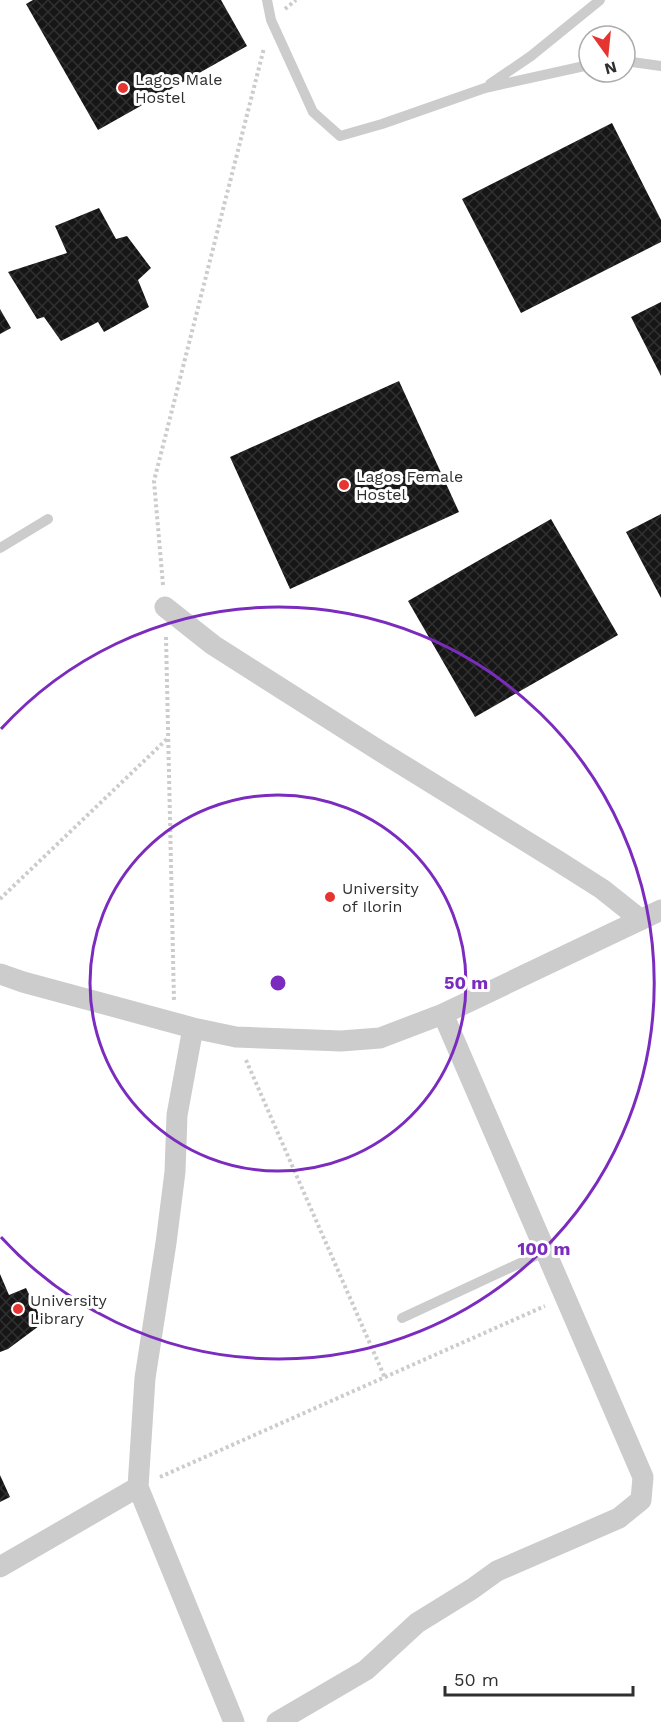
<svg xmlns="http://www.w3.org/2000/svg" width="661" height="1722" font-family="'Work Sans',sans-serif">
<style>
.building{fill:url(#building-cross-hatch)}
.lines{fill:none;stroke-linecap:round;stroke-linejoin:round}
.path{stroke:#ccc;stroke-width:4;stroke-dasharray:3 3;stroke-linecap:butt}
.lane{stroke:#ccc;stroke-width:10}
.street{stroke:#ccc;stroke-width:21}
.ring{fill:none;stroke:#7b2cbf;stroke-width:3}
.poi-dot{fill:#e63431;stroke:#fff;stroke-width:2}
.labels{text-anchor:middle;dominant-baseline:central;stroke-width:6;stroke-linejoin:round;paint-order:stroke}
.poi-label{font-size:16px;fill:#2f2f2f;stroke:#fff;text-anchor:start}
.centre{fill:#7b2cbf;stroke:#fff;stroke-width:3}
.ring-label{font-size:18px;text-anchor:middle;font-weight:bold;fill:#7b2cbf;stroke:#fff;stroke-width:6;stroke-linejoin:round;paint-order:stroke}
</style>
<defs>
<pattern id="building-cross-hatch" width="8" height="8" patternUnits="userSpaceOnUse" patternTransform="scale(1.5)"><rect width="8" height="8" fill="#161616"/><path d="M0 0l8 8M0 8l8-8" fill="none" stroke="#303030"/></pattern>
</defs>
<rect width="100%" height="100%" fill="#fff"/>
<path class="building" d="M 33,0 L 221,0 L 247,46 L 98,130 L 26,4 Z
M 612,123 L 661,220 L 661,242 L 521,313 L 462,199 Z
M 99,208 L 116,239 L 127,236 L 151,268 L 138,280 L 149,307 L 104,332 L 98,322 L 61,341 L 44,317 L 37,319 L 8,272 L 67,253 L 55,226 Z
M 661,302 L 661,376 L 631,317 Z
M 0,309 L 11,328 L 0,334 Z
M 399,381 L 459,512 L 290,589 L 230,457 Z
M 661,514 L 661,598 L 626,532 Z
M 551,519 L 618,635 L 475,717 L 408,601 Z
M 0,1274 L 9,1295 L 26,1288 L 43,1323 L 8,1349 L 0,1352 Z
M 0,1475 L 10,1497 L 0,1502 Z"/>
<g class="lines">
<path class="path" d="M 285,9 L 296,0
M 163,585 L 154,481 L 264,48
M 166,637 L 174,1001
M 0,899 L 168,738
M 246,1060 L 385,1378
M 160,1477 L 545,1306"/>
<path class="lane" d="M 267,0 L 271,20 L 313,112 L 340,136 L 382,124 L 485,88 L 589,65
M 625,61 L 661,66
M 490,84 L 531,56 L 600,0
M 0,548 L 48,519
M 402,1318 L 546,1251"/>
<path class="street" d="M 165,607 L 213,645 L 375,748 L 558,861 L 602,889 L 641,920
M 0,974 L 23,982 L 193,1028 L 236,1037 L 341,1041 L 380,1038 L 443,1014 L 661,910
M 138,1487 L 234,1722
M 0,1567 L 138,1487 L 145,1378 L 166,1243 L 175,1172 L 177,1115 L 193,1028
M 277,1722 L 366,1670 L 417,1623 L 472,1589 L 497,1571 L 619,1518 L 641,1500 L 643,1477 L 443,1014"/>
</g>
<g class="ring">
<circle cx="278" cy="983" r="188"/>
<path d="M1 729A376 376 0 1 1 1 1237"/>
</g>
<g class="poi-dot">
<circle cx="123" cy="88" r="6"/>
<circle cx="344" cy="485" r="6"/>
<circle cx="330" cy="897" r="6"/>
<circle cx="18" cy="1309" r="6"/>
</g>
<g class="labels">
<g class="poi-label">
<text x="135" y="79">Lagos Male<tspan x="135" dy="18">Hostel</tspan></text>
<text x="356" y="476">Lagos Female<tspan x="356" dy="18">Hostel</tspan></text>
<text x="342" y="888">University<tspan x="342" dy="18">of Ilorin</tspan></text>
<text x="30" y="1300">University<tspan x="30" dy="18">Library</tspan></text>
</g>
</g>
<circle cx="278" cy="983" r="9" class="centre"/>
<g class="ring-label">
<text x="466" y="989">50 m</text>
<text x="544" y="1255">100 m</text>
</g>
<g transform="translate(607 54) rotate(165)"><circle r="28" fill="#ffffff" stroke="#acacac" stroke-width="1.5"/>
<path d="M0-4.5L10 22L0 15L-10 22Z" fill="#e63431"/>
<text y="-9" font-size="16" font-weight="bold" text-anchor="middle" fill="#2f2f2f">N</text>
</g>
<path d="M445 1686v9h188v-9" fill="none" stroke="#2f2f2f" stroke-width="3"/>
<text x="454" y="1686" font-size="18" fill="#2f2f2f" stroke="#ffffff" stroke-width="4.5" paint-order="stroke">50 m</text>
</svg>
